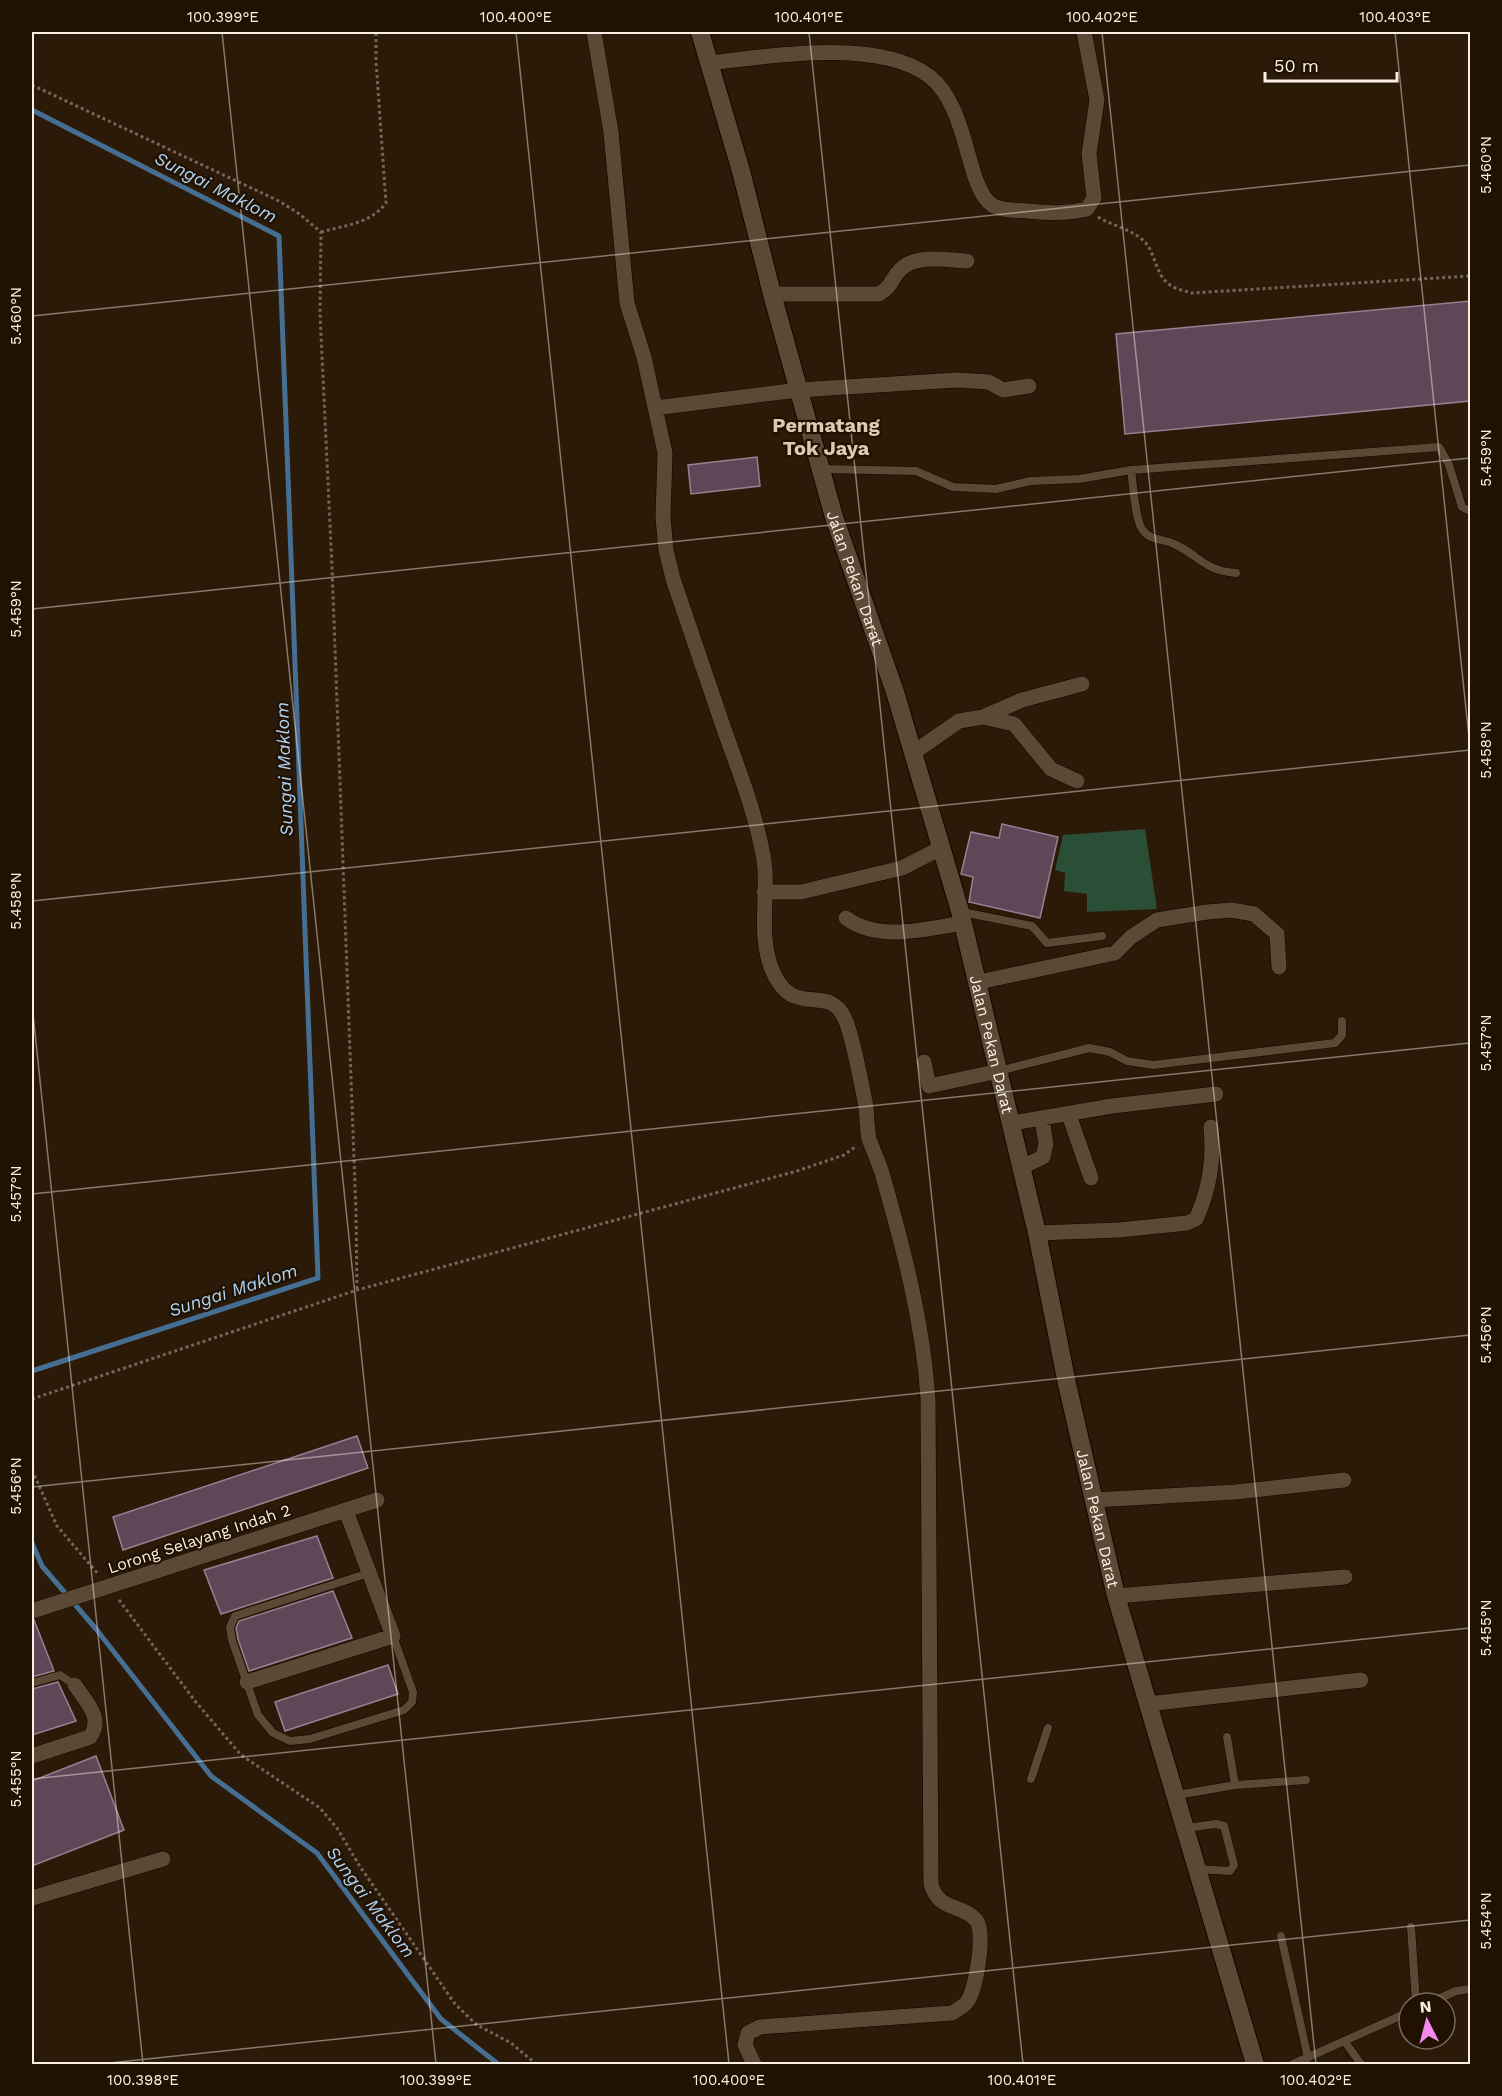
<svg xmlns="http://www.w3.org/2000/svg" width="1502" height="2096" font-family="'Work Sans',sans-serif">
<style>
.green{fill:#2b4e36}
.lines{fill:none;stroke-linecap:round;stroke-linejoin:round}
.stream{stroke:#466e93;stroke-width:5}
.building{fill:#5e4858;stroke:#988092;stroke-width:1.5}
.lane-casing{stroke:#120500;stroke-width:9}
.street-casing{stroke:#120500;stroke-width:16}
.secondary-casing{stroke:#120500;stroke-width:20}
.path{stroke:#746656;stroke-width:3;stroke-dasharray:3 3;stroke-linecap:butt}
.lane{stroke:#5b4935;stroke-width:8}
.street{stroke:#5b4935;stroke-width:15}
.secondary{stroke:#5b4935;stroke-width:18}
.ticks{fill:none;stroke:#fbefe4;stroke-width:1.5;stroke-opacity:0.45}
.labels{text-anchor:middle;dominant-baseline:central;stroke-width:4.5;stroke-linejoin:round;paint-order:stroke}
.street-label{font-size:16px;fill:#fbefe4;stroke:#201101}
.water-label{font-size:18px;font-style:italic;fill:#afd3f6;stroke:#201101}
.quarter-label{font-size:20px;font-weight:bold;fill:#dfc9b2;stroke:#201101}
.neatline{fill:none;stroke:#fbefe4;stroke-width:2}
.ticks-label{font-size:15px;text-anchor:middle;fill:#fbefe4}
</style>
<rect width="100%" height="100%" fill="#2a1a07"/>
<path class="green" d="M 1145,829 L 1157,909 L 1087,912 L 1087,894 L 1064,891 L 1065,873 L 1055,870 L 1063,835 Z"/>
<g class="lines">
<path class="stream" d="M 32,110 L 279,236 L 318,1278 L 32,1371
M 32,1543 L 42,1566 L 96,1629 L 211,1776 L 317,1853 L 441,2019 L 498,2064"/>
</g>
<path class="building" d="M 1470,301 L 1470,401 L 1125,434 L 1116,334 Z
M 757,457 L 760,486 L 691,494 L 688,465 Z
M 1002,824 L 1058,837 L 1040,918 L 969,902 L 973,877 L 961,874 L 971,832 L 999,838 Z
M 357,1436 L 368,1468 L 123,1550 L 113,1517 Z
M 317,1536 L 333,1578 L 221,1614 L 204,1570 Z
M 333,1591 L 352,1638 L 249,1671 L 238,1639 L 236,1628 L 239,1621 Z
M 34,1620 L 54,1671 L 32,1677 L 32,1621 Z
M 388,1665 L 398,1694 L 285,1731 L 275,1702 Z
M 58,1682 L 76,1721 L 32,1735 L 32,1689 Z
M 96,1756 L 124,1830 L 32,1866 L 32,1781 Z"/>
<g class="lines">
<defs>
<path id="lane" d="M 822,469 L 916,471 L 953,487 L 996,489 L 1031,481 L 1079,479 L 1131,470 L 1439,447 L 1449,465 L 1462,507 L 1470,511
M 1131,470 C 1133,483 1135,519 1142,529 C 1151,542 1162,538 1174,544 C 1201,556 1202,570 1236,573
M 962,912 L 1032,926 L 1047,943 L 1102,936
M 999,1071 L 1089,1048 L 1110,1052 L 1127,1061 L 1153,1065 L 1335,1043 L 1342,1035 L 1342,1021
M 369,1573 L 235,1616 L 230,1627 L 232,1640 L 258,1715 L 273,1733 L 290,1741 L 310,1739 L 404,1710 L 412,1702 L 413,1692 L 393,1636
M 32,1683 L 60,1675 L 75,1685
M 1227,1737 L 1235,1785
M 1031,1779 L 1048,1728
M 1177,1795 L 1235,1785 L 1306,1780
M 1186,1828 L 1216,1824 L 1224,1826 L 1234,1865 L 1230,1871 L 1198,1869
M 1411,1927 L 1416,2003
M 1281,1936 L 1308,2058
M 1429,2003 L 1456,1991 L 1470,1989
M 1345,2042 L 1361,2064
M 1293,2064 L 1409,2012"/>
<path id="street" d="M 594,32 L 611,132 L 627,303 L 644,357 L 665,453 L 663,518 L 666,550 L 673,579 C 690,629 707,679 724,729 C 738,769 754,808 762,850 C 771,887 757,929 771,967 C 792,1023 828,980 845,1019 C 853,1037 862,1086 866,1107 C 867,1118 867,1129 869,1139 C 873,1150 878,1161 882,1173 C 903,1247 923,1321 928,1399 L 931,1884 C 939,1912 961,1903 976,1920 C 986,1931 976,1990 967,2002 C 964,2006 957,2010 952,2013 L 760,2027 L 748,2033 L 745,2045 L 754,2064
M 709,63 C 769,56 878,38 929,76 C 969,106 966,188 992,205 C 1001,211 1017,210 1028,211 C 1049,213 1066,214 1087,209 L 1094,198 L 1089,154 L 1097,100 L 1084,32
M 772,294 L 879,294 C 894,285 890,279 901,269 C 916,254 948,260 967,261
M 655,408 L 798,390 L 957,380 L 989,382 L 1003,390 L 1029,386
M 983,717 L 1022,700 L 1082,684
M 913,753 L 959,721 L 983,717 L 1014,724 L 1051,769 L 1077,781
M 764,892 L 801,892 L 902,868 L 941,848
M 846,918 C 878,942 926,929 963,923
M 979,982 L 1115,953 L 1131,937 L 1157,920 L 1207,912 L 1231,910 L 1254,914 L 1277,934 L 1279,967
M 924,1062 L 929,1086 L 999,1071
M 1069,1115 L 1091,1178
M 1012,1123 L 1112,1106 L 1216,1094
M 1022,1167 L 1043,1157 L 1046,1144 L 1042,1119
M 1037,1233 L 1119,1230 L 1187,1223 L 1196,1219 C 1209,1191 1214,1158 1211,1127
M 1094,1500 L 1236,1492 L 1344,1480
M 1116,1596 L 1345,1577
M 32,1611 L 377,1500
M 247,1682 L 393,1636 L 346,1511
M 1147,1704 L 1361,1680
M 32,1756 L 90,1737 C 104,1718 86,1702 75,1685
M 32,1898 L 163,1859"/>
<g id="secondary">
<path id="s1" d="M 700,32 L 741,171 L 772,294 L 834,517 L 895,692 L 960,911 L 1037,1233 L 1067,1384 L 1116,1596 L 1255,2064"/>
</g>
</defs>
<use href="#lane" class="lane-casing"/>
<use href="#street" class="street-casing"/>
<use href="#secondary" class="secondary-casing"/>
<path class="path" d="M 32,85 L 279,201 L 298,213 L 321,232 L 320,313 L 332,567 L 356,1213 L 357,1290
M 1098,217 C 1113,226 1131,229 1144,241 C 1156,253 1155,275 1170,285 C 1175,289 1185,291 1192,293 L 1470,276
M 321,232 C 345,225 370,224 386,203 L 376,61 L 376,32
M 32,1399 L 357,1290 L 797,1171 L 844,1155 L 855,1147
M 32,1470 L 57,1526 L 98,1574
M 119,1600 L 195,1701 L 241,1755 L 320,1808 L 337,1828 L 359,1865 L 455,2004 L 477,2025 L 511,2043 L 536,2064"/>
<use href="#lane" class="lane"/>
<use href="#street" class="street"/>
<use href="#secondary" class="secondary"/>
</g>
<path class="ticks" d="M 222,32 L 436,2064M 516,32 L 729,2064M 809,32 L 1023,2064M 1102,32 L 1316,2064M 1395,32 L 1470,747M 32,316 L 1470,165M 32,609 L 1470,458M 32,901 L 1470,750M 32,1004 L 143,2064M 32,1194 L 1470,1043M 32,1487 L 1470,1335M 32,1779 L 1470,1628M 100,2064 L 1470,1920"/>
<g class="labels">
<g class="street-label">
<text stroke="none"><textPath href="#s1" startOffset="568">Jalan Pekan Darat</textPath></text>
<text stroke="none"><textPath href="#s1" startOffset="1054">Jalan Pekan Darat</textPath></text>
<text stroke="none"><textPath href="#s1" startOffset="1540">Jalan Pekan Darat</textPath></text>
<text transform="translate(199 1539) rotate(-18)">Lorong Selayang Indah 2</text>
</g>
<g class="water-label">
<text transform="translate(216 187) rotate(27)">Sungai Maklom</text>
<text transform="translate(284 769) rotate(-92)">Sungai Maklom</text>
<text transform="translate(233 1290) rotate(-18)">Sungai Maklom</text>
<text transform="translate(371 1902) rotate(53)">Sungai Maklom</text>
</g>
<g class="quarter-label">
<text x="826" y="425">Permatang<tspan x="826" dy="23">Tok Jaya</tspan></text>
</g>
</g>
<rect width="1502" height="2096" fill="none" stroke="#201101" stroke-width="66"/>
<g transform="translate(1427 2021) rotate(354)"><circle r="28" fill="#201101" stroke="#786a5c" stroke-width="1.5"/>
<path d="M0-4.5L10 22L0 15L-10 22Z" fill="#f589ee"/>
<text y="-9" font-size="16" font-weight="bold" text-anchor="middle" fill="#fbefe4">N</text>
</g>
<path d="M1265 72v9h132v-9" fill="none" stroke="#fbefe4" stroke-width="3"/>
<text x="1274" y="72" font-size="18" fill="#fbefe4" stroke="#201101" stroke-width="4.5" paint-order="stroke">50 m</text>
<rect x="33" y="33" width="1436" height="2030" class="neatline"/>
<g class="ticks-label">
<text x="223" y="22">100.399°E</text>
<text x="516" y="22">100.400°E</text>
<text x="809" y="22">100.401°E</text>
<text x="1102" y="22">100.402°E</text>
<text x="1395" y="22">100.403°E</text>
<text transform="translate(1486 165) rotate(-90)" y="5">5.460°N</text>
<text transform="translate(16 316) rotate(-90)" y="5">5.460°N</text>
<text transform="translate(1486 458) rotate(-90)" y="5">5.459°N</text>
<text transform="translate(16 609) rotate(-90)" y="5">5.459°N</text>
<text transform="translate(1486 750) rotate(-90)" y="5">5.458°N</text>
<text transform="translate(16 901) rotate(-90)" y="5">5.458°N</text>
<text transform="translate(1486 1043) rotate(-90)" y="5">5.457°N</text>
<text transform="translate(16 1194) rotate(-90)" y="5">5.457°N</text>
<text transform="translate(1486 1335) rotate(-90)" y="5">5.456°N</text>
<text transform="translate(16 1486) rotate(-90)" y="5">5.456°N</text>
<text transform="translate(1486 1628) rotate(-90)" y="5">5.455°N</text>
<text transform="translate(16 1779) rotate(-90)" y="5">5.455°N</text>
<text transform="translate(1486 1921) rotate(-90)" y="5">5.454°N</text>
<text x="143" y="2085">100.398°E</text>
<text x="436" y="2085">100.399°E</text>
<text x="729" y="2085">100.400°E</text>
<text x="1022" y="2085">100.401°E</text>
<text x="1316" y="2085">100.402°E</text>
</g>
</svg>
